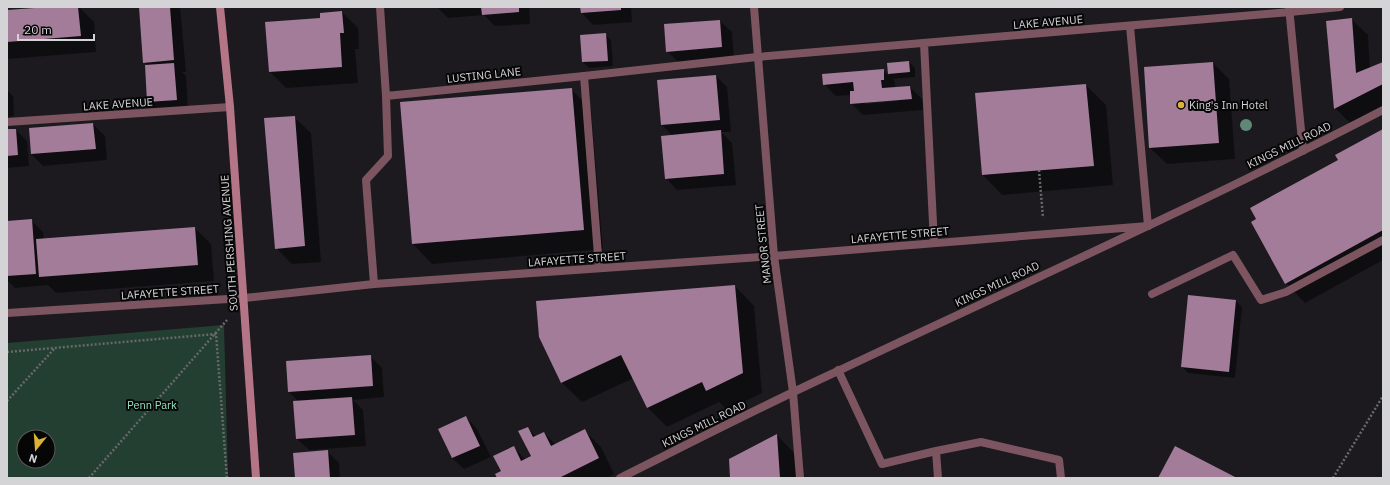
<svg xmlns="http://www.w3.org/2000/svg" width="1390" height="485" font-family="'IBM Plex Sans',sans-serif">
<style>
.green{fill:#223f31;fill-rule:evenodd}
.shadow{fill:#0007;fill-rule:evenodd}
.building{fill:#a37c99}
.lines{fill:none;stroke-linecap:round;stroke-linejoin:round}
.path{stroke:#69686c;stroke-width:2.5;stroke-dasharray:2 2;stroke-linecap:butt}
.lane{stroke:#7c5560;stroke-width:8}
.street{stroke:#7c5560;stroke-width:8}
.secondary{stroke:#b47587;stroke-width:8}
.tree{fill:#5f8876}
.poi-dot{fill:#dbb233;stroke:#060607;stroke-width:1.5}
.labels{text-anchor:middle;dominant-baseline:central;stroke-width:4;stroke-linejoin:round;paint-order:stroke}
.street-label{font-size:11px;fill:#d4d3d6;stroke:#060607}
.poi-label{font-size:11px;fill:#d4d3d6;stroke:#060607;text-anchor:start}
.park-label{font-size:11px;fill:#96e2bd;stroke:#060607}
</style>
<rect width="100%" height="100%" fill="#1c1a1f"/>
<path class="green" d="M 224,325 L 228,478 L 7,478 L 7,343 ZM 24,437 L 48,437 L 48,461 L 24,461 Z"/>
<path class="shadow" d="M 61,7 L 79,7 L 94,22 L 96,52 L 7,59 L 7,11 Z
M 140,7 L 180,7 L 186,72 L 182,72 L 186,76 L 188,111 L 160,114 L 148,102 L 146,66 L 148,66 L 144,62 Z
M 437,7 L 529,7 L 530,24 L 495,26 L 484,15 L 448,18 Z
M 581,7 L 631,7 L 632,22 L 593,25 L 582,13 Z
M 342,12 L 358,28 L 359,49 L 355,49 L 358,83 L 286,88 L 270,72 L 266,23 L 321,19 Z
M 1351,19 L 1368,35 L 1370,69 L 1383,63 L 1383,108 L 1351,124 L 1335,108 Z
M 720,21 L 732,32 L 734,59 L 679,63 L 667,51 Z
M 605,34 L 611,40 L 613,66 L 589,68 L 583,62 L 581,36 Z
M 909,62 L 915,68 L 915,77 L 893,79 L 895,82 L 895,88 L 910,87 L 922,99 L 923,110 L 863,115 L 851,103 L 851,95 L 836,96 L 824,84 L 883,70 L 889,76 L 888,64 ZM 899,99 L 899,101 L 865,104 L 865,102 Z
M 1213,63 L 1229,79 L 1235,159 L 1167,164 L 1150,148 Z
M 716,76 L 727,87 L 731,132 L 721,132 L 732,143 L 736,185 L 677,190 L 666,178 L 673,136 L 662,125 Z
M 1086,85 L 1106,105 L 1113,185 L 1002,195 L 983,175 Z
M 571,89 L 591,109 L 603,249 L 432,264 L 413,244 L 401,103 Z
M 7,90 L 13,96 L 14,116 L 7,117 Z
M 294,117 L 311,133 L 321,262 L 292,264 L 276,248 Z
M 93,124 L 105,136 L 107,160 L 43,166 L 31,154 Z
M 7,130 L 16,130 L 27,141 L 29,166 L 7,168 Z
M 1383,130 L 1383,260 L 1305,303 L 1286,283 L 1340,160 Z
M 31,220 L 43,232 L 44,240 L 195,228 L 211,244 L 214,281 L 56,293 L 48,285 L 15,288 L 7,280 L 7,222 Z
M 735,286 L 754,306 L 762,393 L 727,410 L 719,402 L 667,427 L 648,408 L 634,378 L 582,402 L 562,383 L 540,337 Z
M 1236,301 L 1242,307 L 1235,378 L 1188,373 L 1182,367 Z
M 370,356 L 382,368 L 384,397 L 353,400 L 363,410 L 366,446 L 309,450 L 297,439 L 299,402 L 289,392 L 287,362 Z
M 466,417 L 477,429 L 491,457 L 464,469 L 452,458 Z
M 528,428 L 536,437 L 544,433 L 556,445 L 584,430 L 601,447 L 614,474 L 607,478 L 498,478 L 514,448 L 526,460 L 532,456 Z
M 777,435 L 796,455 L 798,478 L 731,478 Z
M 327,451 L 339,463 L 340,478 L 296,478 Z"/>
<path class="building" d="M 48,7 L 78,7 L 81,36 L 7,42 L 7,10 Z
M 139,7 L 170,7 L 174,60 L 143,63 Z
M 481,7 L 519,7 L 519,12 L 482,15 Z
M 580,7 L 621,7 L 621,10 L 581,13 Z
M 342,11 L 344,33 L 340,33 L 342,67 L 269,72 L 265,22 L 320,18 L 320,13 Z
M 1352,18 L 1356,73 L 1383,62 L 1383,84 L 1334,109 L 1326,21 Z
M 720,20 L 722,47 L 666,52 L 664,24 Z
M 606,33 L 608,61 L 582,62 L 580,35 Z
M 909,61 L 910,72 L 888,74 L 887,63 Z
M 1213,62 L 1219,143 L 1149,148 L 1144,67 Z
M 174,63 L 177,100 L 147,102 L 145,65 Z
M 884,69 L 884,80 L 881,80 L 882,88 L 910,86 L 912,99 L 850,104 L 850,91 L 854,91 L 853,82 L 823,85 L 822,74 Z
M 716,75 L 720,120 L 661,125 L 657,80 Z
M 1086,84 L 1094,166 L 982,175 L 975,93 Z
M 572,88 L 584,230 L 412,244 L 400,102 Z
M 295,116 L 305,246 L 275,249 L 264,118 Z
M 93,123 L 96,149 L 31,154 L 29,128 Z
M 7,129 L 16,129 L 18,155 L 7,156 Z
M 1383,129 L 1383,230 L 1285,284 L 1251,222 L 1256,219 L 1250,208 L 1338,160 L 1335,155 Z
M 721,130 L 724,174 L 665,179 L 661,136 Z
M 32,219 L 36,274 L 7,276 L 7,221 Z
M 195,227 L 198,265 L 39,277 L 36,239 Z
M 735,285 L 743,373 L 706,391 L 702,382 L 647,408 L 621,355 L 561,383 L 539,337 L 536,301 Z
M 1188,295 L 1236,300 L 1229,372 L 1181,367 Z
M 371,355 L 373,386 L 288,392 L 286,361 Z
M 352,397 L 355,435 L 296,439 L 293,401 Z
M 466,416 L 480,446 L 452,458 L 438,429 Z
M 528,427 L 533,437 L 544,432 L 551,446 L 585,429 L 599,458 L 559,478 L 497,478 L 495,474 L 501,471 L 493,456 L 514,446 L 521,461 L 531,456 L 518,431 Z
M 777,434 L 780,478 L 730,478 L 729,459 Z
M 1175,446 L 1237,478 L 1158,478 Z
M 328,450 L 330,478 L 295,478 L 293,453 Z"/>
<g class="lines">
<path class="path" d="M 1039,170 L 1043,218
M 7,352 L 216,334 L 227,478
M 7,401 L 54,349
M 89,478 L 227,320
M 1333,478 L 1383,396"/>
<path class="lane" d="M 1130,26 L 1148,226
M 924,43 L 934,243
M 386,96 L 584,76 L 757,57 L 1290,12 L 1340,7
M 7,122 L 230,107
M 374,284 L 366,180 L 388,156 L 386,96 L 380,7
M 1152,294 L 1233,255 L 1261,300 L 1286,292 L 1383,240
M 838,370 L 882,464 L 936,451 L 981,442 L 1059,460 L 1061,478
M 936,451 L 938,478"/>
<path class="street" d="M 754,7 L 774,256 L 793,392 L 800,478
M 1289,7 L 1303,151
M 584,76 L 599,268
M 7,313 L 244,298 L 374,284 L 774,256 L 1148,226
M 620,478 C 692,442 764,405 838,371 C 1020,285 1204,203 1383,110"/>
<path class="secondary" d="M 220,7 L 230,107 L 256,478"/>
</g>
<circle class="tree" cx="1246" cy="125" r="6"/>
<circle class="poi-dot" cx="1181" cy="105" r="4"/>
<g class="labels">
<g class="street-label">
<text transform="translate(1048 22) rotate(-5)">LAKE AVENUE</text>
<text transform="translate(484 75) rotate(-6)">LUSTING LANE</text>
<text transform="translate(118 104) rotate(-4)">LAKE AVENUE</text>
<text transform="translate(1289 145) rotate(-26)">KINGS MILL ROAD</text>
<text transform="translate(900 235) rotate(-5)">LAFAYETTE STREET</text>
<text transform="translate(229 243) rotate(-94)">SOUTH PERSHING AVENUE</text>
<text transform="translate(763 244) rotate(-96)">MANOR STREET</text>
<text transform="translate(577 259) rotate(-4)">LAFAYETTE STREET</text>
<text transform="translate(997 284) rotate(-25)">KINGS MILL ROAD</text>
<text transform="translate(170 292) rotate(-4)">LAFAYETTE STREET</text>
<text transform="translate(704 424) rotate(-26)">KINGS MILL ROAD</text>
</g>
<g class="poi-label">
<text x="1189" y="105">King's Inn Hotel</text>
</g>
<g class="park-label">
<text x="152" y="405">Penn Park</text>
</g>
</g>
<rect width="1390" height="485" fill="none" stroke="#d4d3d6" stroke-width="16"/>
<g transform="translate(36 449) rotate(197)"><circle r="19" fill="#060607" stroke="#58585a"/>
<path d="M0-3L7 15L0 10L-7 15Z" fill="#dbb233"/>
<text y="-6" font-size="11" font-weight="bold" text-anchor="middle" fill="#d4d3d6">N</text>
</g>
<path d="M18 34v6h76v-6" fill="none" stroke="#d4d3d6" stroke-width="2"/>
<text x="24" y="34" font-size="12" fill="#d4d3d6" stroke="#060607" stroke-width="3" paint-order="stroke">20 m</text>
</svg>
